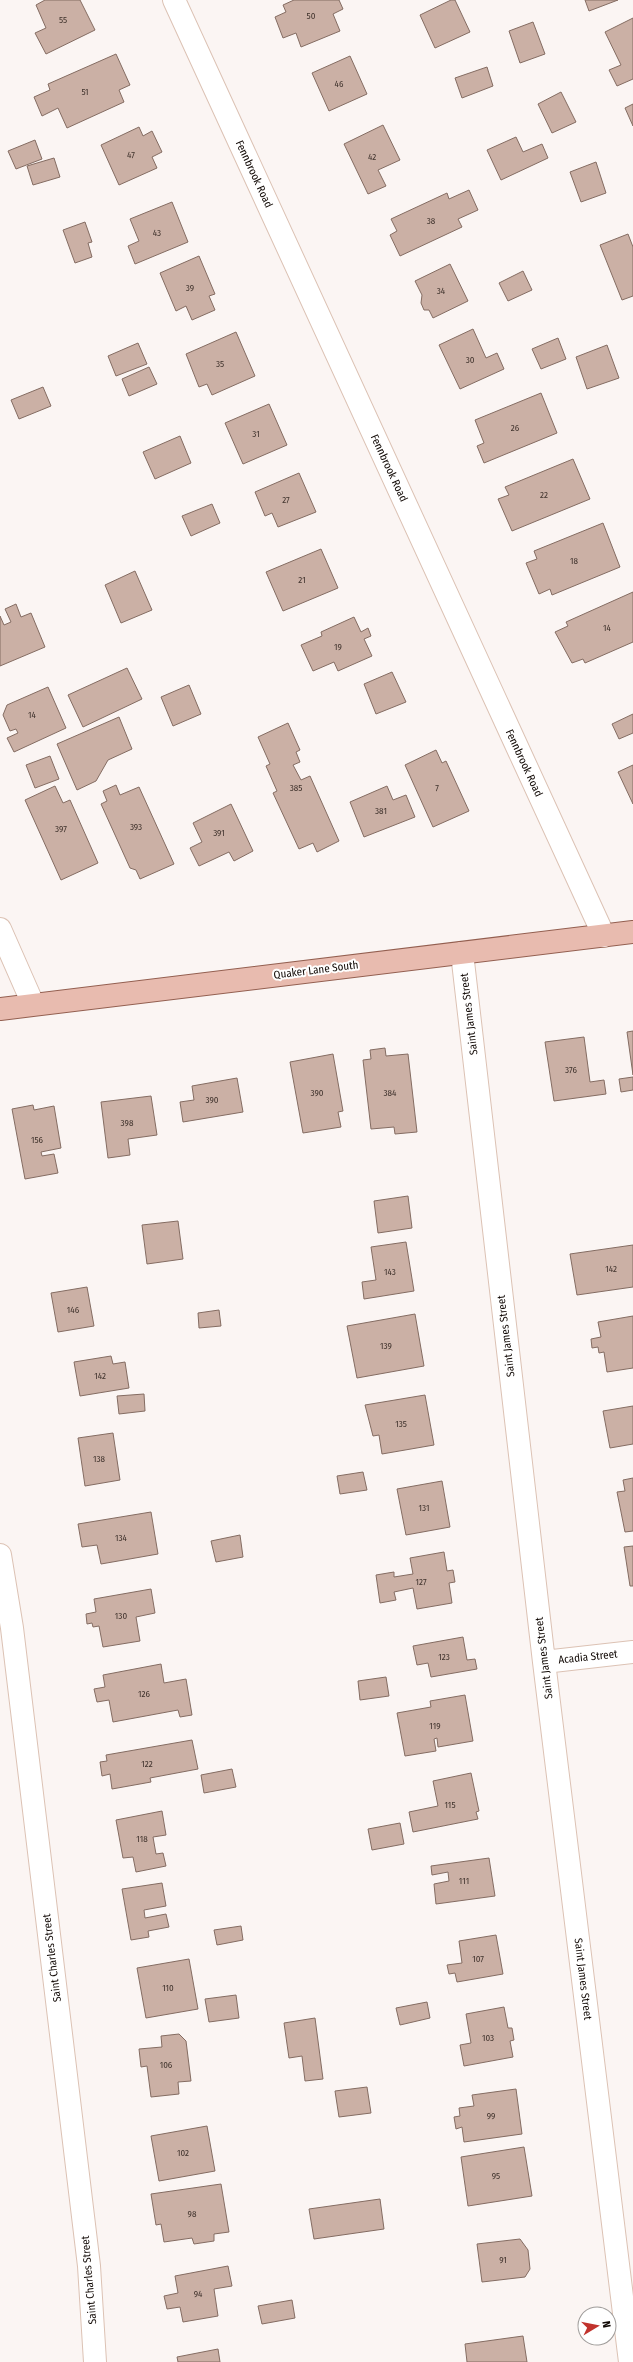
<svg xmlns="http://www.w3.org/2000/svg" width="633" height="2362" font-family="'Fira Sans Condensed',sans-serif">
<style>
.building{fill:#cbb0a5;stroke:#846c62}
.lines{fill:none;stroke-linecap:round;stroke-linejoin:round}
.minor-casing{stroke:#dcc2b4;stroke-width:24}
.major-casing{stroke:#935f50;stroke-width:24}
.minor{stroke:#fff;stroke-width:22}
.major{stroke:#e8bbaf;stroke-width:22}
.labels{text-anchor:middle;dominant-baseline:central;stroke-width:4;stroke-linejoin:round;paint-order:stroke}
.number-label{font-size:9px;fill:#40332d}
.street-label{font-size:11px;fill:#110905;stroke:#fff}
</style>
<rect width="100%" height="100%" fill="#fbf5f3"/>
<path class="building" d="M 45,0 L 80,0 L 95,30 L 46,54 L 35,33 L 46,28 L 36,5 Z
M 294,0 L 339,0 L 343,9 L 333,14 L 340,31 L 301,47 L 296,33 L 283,38 L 275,17 L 286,12 L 283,5 Z
M 451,0 L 455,0 L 470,32 L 435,48 L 420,15 Z
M 585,0 L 618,0 L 589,11 Z
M 633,18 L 633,79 L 617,86 L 609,70 L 621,65 L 605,32 Z
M 533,22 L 545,54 L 520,63 L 509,31 Z
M 116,54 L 130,85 L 119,90 L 124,102 L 67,128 L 58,108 L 42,116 L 34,97 L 50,90 L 48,84 Z
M 350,56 L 367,94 L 329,111 L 312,73 Z
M 487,67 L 493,86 L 462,98 L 455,78 Z
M 561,92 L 576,122 L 552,133 L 538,104 Z
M 633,104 L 633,126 L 625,108 Z
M 383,125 L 400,160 L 378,170 L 386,186 L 368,194 L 344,144 Z
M 139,127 L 143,136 L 152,131 L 162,152 L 152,157 L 157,168 L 119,185 L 101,145 Z
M 516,137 L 523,152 L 542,144 L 548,158 L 501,180 L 487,150 Z
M 35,140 L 42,159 L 16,169 L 8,151 Z
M 54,158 L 60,177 L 33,185 L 27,166 Z
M 596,162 L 606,193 L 581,202 L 570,172 Z
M 469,190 L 478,210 L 458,219 L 462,227 L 400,256 L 390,235 L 397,231 L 391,219 L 447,193 L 449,199 Z
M 172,202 L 188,242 L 135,264 L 128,246 L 139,241 L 130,219 Z
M 85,222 L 92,242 L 88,243 L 92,257 L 75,263 L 63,230 Z
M 628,234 L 633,247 L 633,296 L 622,300 L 600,245 Z
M 199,256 L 215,294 L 209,296 L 215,310 L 192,320 L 186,306 L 176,311 L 160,273 Z
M 450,264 L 468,301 L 433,318 L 429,310 L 424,310 L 421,303 L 422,295 L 415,281 Z
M 523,271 L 532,290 L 508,301 L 499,283 Z
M 473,329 L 486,358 L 497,353 L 504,369 L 460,389 L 439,345 Z
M 236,332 L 255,376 L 212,395 L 207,384 L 199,387 L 186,354 Z
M 558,338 L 566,359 L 541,369 L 532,349 Z
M 138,343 L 147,364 L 116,376 L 108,356 Z
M 607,345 L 619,378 L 587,389 L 576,357 Z
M 149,367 L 157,384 L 129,396 L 122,379 Z
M 43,387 L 51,406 L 19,419 L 11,400 Z
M 541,393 L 557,433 L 484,463 L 477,446 L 484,443 L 475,420 Z
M 269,404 L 287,445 L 243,464 L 225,423 Z
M 180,436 L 191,463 L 155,479 L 143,452 Z
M 573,459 L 590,499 L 512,531 L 498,499 L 509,495 L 505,487 Z
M 299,473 L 316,512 L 278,527 L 272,513 L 265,516 L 255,492 Z
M 212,504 L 220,523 L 191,536 L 182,516 Z
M 603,523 L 620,567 L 552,595 L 550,589 L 539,594 L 526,563 L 537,559 L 534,551 Z
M 321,549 L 338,588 L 283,611 L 266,572 Z
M 135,571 L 152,610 L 121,623 L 105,585 Z
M 633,592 L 633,642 L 585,663 L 583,659 L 572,663 L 555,632 L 568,626 L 566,622 Z
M 16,604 L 21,617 L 31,613 L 45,647 L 0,666 L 0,616 L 4,625 L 11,622 L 5,609 Z
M 354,617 L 361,632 L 368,628 L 371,636 L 364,639 L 372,656 L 338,671 L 334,662 L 313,671 L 301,645 L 322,636 L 321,632 Z
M 127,668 L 142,699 L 83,727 L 68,695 Z
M 392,672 L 406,702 L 376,714 L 364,684 Z
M 189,685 L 201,714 L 173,726 L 161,697 Z
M 48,687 L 66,728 L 14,752 L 7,738 L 18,733 L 16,729 L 10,731 L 3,715 L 7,705 Z
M 633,714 L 633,733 L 619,739 L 612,724 Z
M 119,717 L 132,749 L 108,760 L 96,781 L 77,790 L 57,744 Z
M 288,723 L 300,750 L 296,752 L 300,762 L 293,765 L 301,780 L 310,776 L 339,841 L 317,852 L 313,843 L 299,849 L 273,793 L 277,791 L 266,766 L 270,764 L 258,737 Z
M 436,750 L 442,763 L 446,761 L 469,811 L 433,827 L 405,765 Z
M 50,756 L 59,779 L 35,788 L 26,765 Z
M 633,765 L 633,804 L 618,772 Z
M 116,785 L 120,795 L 139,787 L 174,864 L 140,879 L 136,870 L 130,868 L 101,804 L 107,801 L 103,791 Z
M 55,786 L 63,803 L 70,800 L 98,863 L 61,880 L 25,800 Z
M 387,786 L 393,800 L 406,795 L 415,817 L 364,837 L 350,802 Z
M 231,804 L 253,851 L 234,861 L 229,852 L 199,866 L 190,848 L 202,842 L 193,823 Z
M 633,1031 L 633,1075 L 627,1032 Z
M 584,1037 L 590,1082 L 604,1080 L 606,1094 L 554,1101 L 545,1042 Z
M 385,1048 L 386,1056 L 408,1054 L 417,1132 L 395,1134 L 394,1127 L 371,1129 L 363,1060 L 371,1059 L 370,1050 Z
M 333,1054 L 343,1111 L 338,1112 L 341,1127 L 303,1133 L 290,1062 Z
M 633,1077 L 633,1090 L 621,1092 L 619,1079 Z
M 237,1078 L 243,1112 L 183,1122 L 180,1102 L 194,1100 L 192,1086 Z
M 151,1096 L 157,1135 L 128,1139 L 130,1155 L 108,1158 L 101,1102 Z
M 33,1105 L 34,1110 L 54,1106 L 61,1148 L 41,1152 L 42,1156 L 54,1154 L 58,1173 L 25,1179 L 12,1109 Z
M 408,1196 L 412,1228 L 378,1233 L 374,1201 Z
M 178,1221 L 183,1259 L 147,1264 L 142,1225 Z
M 406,1242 L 414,1291 L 364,1299 L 362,1282 L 376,1280 L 371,1247 Z
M 633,1245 L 633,1287 L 577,1295 L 570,1254 Z
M 87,1287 L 94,1326 L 58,1332 L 51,1293 Z
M 219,1310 L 221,1326 L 199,1328 L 198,1313 Z
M 415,1314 L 424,1366 L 357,1378 L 347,1326 Z
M 633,1316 L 633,1368 L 607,1372 L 604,1352 L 599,1353 L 598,1347 L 592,1348 L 591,1339 L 601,1337 L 598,1322 Z
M 111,1356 L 113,1364 L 125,1362 L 129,1388 L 80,1396 L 74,1362 Z
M 144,1394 L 145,1411 L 119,1414 L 117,1396 Z
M 425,1395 L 434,1445 L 382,1454 L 379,1435 L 373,1436 L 365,1405 Z
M 633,1406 L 633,1444 L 610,1448 L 603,1411 Z
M 113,1433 L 120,1480 L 85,1486 L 78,1438 Z
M 363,1472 L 367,1490 L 340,1494 L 337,1476 Z
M 633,1478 L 633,1531 L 625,1532 L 617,1492 L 625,1491 L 623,1480 Z
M 442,1481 L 450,1527 L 406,1535 L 397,1489 Z
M 151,1512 L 158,1554 L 101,1564 L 97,1545 L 82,1547 L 78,1524 Z
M 240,1535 L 243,1557 L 216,1562 L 211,1541 Z
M 633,1546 L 633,1586 L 630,1586 L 624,1547 Z
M 444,1552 L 447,1571 L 453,1570 L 455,1582 L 449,1583 L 452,1603 L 417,1609 L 413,1588 L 394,1592 L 396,1600 L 380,1603 L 376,1575 L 394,1572 L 394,1577 L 413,1574 L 410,1558 Z
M 151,1589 L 155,1613 L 136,1617 L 140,1641 L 103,1647 L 99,1626 L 93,1627 L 92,1623 L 87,1624 L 86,1614 L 96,1612 L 94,1599 Z
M 463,1637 L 467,1660 L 475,1659 L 477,1669 L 431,1677 L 428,1663 L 417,1665 L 413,1646 Z
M 161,1664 L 164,1683 L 186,1679 L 192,1715 L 180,1717 L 178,1710 L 113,1722 L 109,1700 L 97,1702 L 94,1689 L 105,1687 L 103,1675 Z
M 386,1677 L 389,1696 L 360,1700 L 358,1681 Z
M 465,1695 L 473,1741 L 438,1747 L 437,1738 L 434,1739 L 436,1751 L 405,1756 L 397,1713 L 431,1707 L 430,1701 Z
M 192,1740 L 198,1769 L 150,1778 L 151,1782 L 112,1789 L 110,1774 L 102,1776 L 100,1762 L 107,1761 L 106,1755 Z
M 232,1769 L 236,1787 L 204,1793 L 201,1775 Z
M 471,1773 L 479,1811 L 476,1812 L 478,1819 L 413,1832 L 409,1812 L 438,1806 L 433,1781 Z
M 162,1811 L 166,1835 L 153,1837 L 156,1854 L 163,1853 L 166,1866 L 136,1872 L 133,1857 L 123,1858 L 116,1820 Z
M 400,1823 L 404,1844 L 372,1850 L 368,1829 Z
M 489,1858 L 495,1896 L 436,1904 L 434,1884 L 449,1881 L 448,1872 L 432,1875 L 431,1866 Z
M 162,1883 L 166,1906 L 144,1910 L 145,1918 L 166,1914 L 169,1927 L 148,1931 L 149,1937 L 131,1940 L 122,1889 Z
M 241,1926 L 243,1940 L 217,1945 L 214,1930 Z
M 496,1935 L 503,1974 L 457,1982 L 455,1973 L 449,1974 L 447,1965 L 462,1963 L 459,1941 Z
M 189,1959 L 198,2009 L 146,2018 L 137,1968 Z
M 236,1995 L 239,2018 L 209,2022 L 205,1999 Z
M 427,2002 L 430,2018 L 400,2025 L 396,2008 Z
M 504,2007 L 508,2028 L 512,2028 L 514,2040 L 510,2041 L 513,2057 L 464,2066 L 460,2045 L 471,2043 L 466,2014 Z
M 315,2018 L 323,2079 L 305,2081 L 302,2056 L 289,2058 L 284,2023 Z
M 179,2034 L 186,2041 L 191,2081 L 178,2082 L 179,2094 L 151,2097 L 147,2066 L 141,2067 L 139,2049 L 162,2047 L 161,2036 Z
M 367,2087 L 371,2113 L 339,2117 L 335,2091 Z
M 516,2089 L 522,2134 L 464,2142 L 462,2127 L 456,2129 L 454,2117 L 460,2116 L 459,2108 L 474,2106 L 472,2095 Z
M 207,2126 L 215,2171 L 159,2181 L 151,2136 Z
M 524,2147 L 532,2196 L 468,2206 L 461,2157 Z
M 221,2184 L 229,2232 L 214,2234 L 214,2241 L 194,2244 L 192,2238 L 164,2242 L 161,2224 L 156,2225 L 151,2194 Z
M 380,2199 L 384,2229 L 314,2239 L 309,2209 Z
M 520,2239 L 528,2250 L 530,2269 L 525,2277 L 482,2282 L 477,2244 Z
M 228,2266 L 232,2286 L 214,2289 L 218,2316 L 183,2322 L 180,2307 L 167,2309 L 164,2296 L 178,2293 L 175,2276 Z
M 292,2300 L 295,2318 L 262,2324 L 258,2306 Z
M 523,2336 L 527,2362 L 467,2362 L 465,2344 Z
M 218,2349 L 220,2362 L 178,2362 L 177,2357 Z"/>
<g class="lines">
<defs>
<path id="minor" d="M 174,0 L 604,936
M 0,929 L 33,1004
M 462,953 L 544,1662 L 630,2362
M 0,1555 L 12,1628 L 89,2266 L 95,2362
M 544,1662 L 633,1652"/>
<path id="major" d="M 0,1009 L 633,932"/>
</defs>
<use href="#minor" class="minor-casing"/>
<use href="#major" class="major-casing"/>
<use href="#minor" class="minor"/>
<use href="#major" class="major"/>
</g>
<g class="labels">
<g class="number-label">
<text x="311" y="16">50</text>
<text x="63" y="20">55</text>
<text x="339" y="84">46</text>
<text x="85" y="92">51</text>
<text x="131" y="155">47</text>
<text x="372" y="157">42</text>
<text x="431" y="221">38</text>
<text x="157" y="233">43</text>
<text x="190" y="288">39</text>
<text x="441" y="291">34</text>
<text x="470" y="360">30</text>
<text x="220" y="364">35</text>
<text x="515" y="428">26</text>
<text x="256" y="434">31</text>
<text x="544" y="495">22</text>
<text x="286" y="500">27</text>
<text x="574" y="561">18</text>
<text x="302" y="580">21</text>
<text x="607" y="628">14</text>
<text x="338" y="647">19</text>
<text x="32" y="715">14</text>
<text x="296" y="788">385</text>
<text x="437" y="788">7</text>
<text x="381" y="811">381</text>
<text x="136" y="827">393</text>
<text x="61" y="829">397</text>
<text x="219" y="833">391</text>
<text x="571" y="1070">376</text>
<text x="317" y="1093">390</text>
<text x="390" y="1093">384</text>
<text x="212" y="1100">390</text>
<text x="127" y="1123">398</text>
<text x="37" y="1140">156</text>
<text x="611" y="1269">142</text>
<text x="390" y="1272">143</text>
<text x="73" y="1310">146</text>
<text x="386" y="1346">139</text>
<text x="100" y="1376">142</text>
<text x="401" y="1424">135</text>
<text x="99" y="1459">138</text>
<text x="424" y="1508">131</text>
<text x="121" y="1538">134</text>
<text x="421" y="1582">127</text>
<text x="121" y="1616">130</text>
<text x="444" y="1657">123</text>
<text x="144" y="1694">126</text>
<text x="435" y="1726">119</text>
<text x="147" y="1764">122</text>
<text x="450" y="1805">115</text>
<text x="142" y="1839">118</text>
<text x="464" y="1881">111</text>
<text x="478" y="1959">107</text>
<text x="168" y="1988">110</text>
<text x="488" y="2038">103</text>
<text x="166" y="2065">106</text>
<text x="491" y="2116">99</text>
<text x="183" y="2153">102</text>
<text x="496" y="2176">95</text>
<text x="192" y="2214">98</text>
<text x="503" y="2260">91</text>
<text x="198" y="2294">94</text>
</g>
<g class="street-label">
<text transform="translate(254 174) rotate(65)">Fennbrook Road</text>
<text transform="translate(389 468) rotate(65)">Fennbrook Road</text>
<text transform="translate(524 763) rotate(65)">Fennbrook Road</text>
<text transform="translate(316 970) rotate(-7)">Quaker Lane South</text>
<text transform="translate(469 1014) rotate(-97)">Saint James Street</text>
<text transform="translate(506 1336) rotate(-97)">Saint James Street</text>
<text transform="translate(588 1657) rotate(-6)">Acadia Street</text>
<text transform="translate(544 1658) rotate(-97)">Saint James Street</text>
<text transform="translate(52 1958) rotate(-97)">Saint Charles Street</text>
<text transform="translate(583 1979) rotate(83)">Saint James Street</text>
<text transform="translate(89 2280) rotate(-95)">Saint Charles Street</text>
</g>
</g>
<g transform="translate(597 2326) rotate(80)"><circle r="19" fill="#ffffff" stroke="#a09d9b"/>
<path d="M0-3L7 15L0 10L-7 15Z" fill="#c1332d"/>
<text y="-6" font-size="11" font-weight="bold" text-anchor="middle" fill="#110905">N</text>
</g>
</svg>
